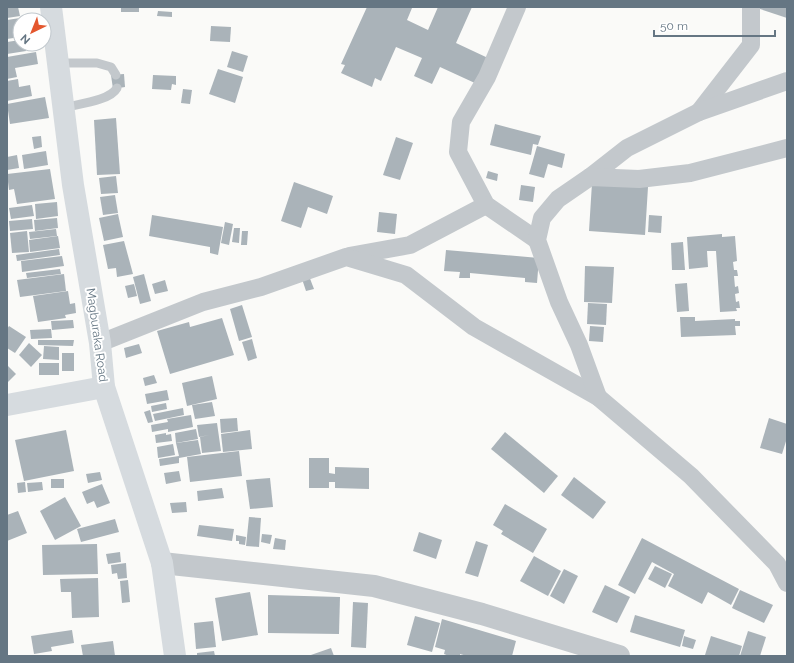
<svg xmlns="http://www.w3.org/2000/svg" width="794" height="663" viewBox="0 0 794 663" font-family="Raleway,sans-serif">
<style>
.building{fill:#aab3b9}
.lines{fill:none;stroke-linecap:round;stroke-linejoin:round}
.service{stroke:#c3c8cc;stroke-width:9}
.minor{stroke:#c3c8cc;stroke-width:18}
.tertiary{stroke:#c3c8cc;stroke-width:22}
.secondary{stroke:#d6dbdf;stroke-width:22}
.primary{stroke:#d6dbdf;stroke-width:22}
.labels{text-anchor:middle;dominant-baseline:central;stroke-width:4;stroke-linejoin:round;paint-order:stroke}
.street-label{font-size:12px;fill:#657683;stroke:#fff}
</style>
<rect width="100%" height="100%" fill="#fafaf8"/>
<g class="building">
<polygon points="7,7 18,7 20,16 7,18"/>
<rect x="121" y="7" width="18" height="5"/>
<polygon points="367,7 410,7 412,8 407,20 428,30 438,7 472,7 456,43 488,58 477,84 440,67 432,84 414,76 422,58 396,47 381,81 375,78 372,87 341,73 345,65 341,64"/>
<polygon points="754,7 787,7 787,18"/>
<polygon points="158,11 172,12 172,17 157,16"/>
<polygon points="20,18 20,37 7,39 7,20"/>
<polygon points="211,26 231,27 230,42 210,41"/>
<polygon points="20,40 20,44 25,44 26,51 7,54 7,42"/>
<polygon points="232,51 248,56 243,72 227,67"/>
<polygon points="36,52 38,64 15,68 17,77 7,79 7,57"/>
<polygon points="218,69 243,77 235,103 209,94"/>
<polygon points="124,74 125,87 113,89 111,75"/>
<polygon points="153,75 176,76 176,85 172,84 171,90 152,89"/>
<polygon points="18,79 19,87 30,85 32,96 7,101 7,81"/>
<polygon points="183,89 192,90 190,104 181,103"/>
<polygon points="45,97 49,118 10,124 7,104"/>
<polygon points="116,118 120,174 97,175 94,120"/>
<polygon points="495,124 541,136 538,145 533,144 531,155 490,145"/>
<polygon points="41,136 42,147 34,149 32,137"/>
<polygon points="396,137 413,143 400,180 383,175"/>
<polygon points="537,146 565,154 562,168 548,164 544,178 529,174"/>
<polygon points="46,151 48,165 24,169 22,155"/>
<polygon points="17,155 19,168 7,170 7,157"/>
<polygon points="50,169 55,199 17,204 14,189 9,190 7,174"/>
<polygon points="488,171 498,174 497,181 486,178"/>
<polygon points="116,176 118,193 101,194 99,178"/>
<polygon points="294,182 333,196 327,214 308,207 301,228 281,221"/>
<polygon points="592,183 648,187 645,235 589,231"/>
<polygon points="521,185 535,187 533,202 519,200"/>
<polygon points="115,195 118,213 103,215 100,197"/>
<polygon points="57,202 58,216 36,219 35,204"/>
<polygon points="32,205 34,216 11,219 9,208"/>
<polygon points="379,212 397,214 395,234 377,232"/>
<polygon points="118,214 123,237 104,241 99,218"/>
<polygon points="152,215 223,227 218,255 210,253 210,247 149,236"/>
<polygon points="649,215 662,216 661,233 648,232"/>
<polygon points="57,218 58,228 35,231 34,220"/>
<polygon points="32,219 33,229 10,231 9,221"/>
<polygon points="225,222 233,224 229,245 221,243"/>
<polygon points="234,228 240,228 239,243 232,242"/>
<polygon points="56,229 57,236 30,239 29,232"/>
<polygon points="27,231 29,252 12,253 10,233"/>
<polygon points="242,231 248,231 247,245 241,245"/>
<polygon points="722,234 722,237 735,236 737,261 733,262 734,270 737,270 738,276 734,276 735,287 738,286 739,293 735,294 736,302 739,301 740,308 736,308 737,311 720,312 716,251 707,251 708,267 689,269 687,237"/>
<polygon points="58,236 60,248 30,252 29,240"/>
<polygon points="124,241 133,274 117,277 116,268 108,269 103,245"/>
<polygon points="683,242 685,270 672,270 671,243"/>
<polygon points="59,249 60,255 17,261 16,255"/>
<polygon points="446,250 539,258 537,283 525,282 525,278 470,273 470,278 459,278 460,272 444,271"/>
<polygon points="62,256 64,266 22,272 21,261"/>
<polygon points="585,266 614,267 612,303 584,302"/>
<polygon points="60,269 61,274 27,278 26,273"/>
<polygon points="64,274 66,291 20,297 17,280"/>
<polygon points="144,274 151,301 140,304 133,277"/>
<polygon points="309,276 314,289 306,291 302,279"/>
<polygon points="165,280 168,291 155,294 152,284"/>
<polygon points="687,283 689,311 677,312 675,284"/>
<polygon points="134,284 137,296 128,298 125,286"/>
<polygon points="68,291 70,304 75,303 76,313 65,315 66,318 38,322 33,296"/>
<polygon points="588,303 607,304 606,325 587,324"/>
<polygon points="242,305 252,337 239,341 230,309"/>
<polygon points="680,317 695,317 695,321 735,319 735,321 740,321 740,326 735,326 736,335 681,337"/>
<polygon points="222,318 234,355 170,374 157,331 189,322 190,327"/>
<polygon points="73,320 74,328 52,330 51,321"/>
<polygon points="9,326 26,337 15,353 7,348 7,329"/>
<polygon points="590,326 604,327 603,342 589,341"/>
<polygon points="51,329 52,338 31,339 30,330"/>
<polygon points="252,339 257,358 248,361 242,342"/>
<polygon points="38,340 74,340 73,346 38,345"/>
<polygon points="29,343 42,355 31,367 19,355"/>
<polygon points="139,344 142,353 126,358 124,348"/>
<polygon points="44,346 59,347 59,360 43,359"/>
<rect x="62" y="353" width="12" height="18"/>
<rect x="39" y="363" width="20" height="12"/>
<polygon points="7,365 16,374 7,383"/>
<polygon points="154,375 157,383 145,386 143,378"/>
<polygon points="212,376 217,399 187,406 182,383"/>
<polygon points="167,390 169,400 147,404 145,394"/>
<polygon points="212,402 215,416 195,419 192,405"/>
<polygon points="166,403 167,409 152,412 151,406"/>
<polygon points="183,408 184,415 155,421 153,414"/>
<polygon points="150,410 153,422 148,423 144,412"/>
<polygon points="191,415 193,427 168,432 168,429 152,432 151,425 168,422 167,419"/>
<polygon points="237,418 238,431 221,433 220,419"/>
<polygon points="769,418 787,424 787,438 782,454 760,448"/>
<polygon points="217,423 221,451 202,453 200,437 209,435 199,437 197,425"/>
<polygon points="196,429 198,439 176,443 175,433"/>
<polygon points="66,430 74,471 24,481 15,440"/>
<polygon points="250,430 252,449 223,452 221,434"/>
<polygon points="505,432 558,476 544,493 491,449"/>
<polygon points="166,433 166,435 171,434 172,441 156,443 155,435"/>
<polygon points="198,440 201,454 179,458 179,463 160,466 159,459 179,456 176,443"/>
<polygon points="173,444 175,455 158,458 157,447"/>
<polygon points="239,451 242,476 190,482 187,457"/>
<polygon points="309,458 329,458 329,473 335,474 335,467 369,468 369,489 335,488 335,482 329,482 329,488 309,488"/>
<polygon points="179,471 181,481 166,484 164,473"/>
<polygon points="100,472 102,480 88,483 86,474"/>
<polygon points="574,477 606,502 593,519 561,495"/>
<polygon points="270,478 273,507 250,509 246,480"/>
<rect x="51" y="479" width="13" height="9"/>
<polygon points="25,482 26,492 18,493 17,483"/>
<polygon points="42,482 43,490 28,492 27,483"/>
<polygon points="102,484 110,503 97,508 94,501 87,504 82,492"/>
<polygon points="222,488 224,498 198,501 197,491"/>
<polygon points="65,497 81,526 55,540 40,511"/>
<polygon points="186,502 187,512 172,513 170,503"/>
<polygon points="505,504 547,529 533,553 501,534 503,531 493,525"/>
<polygon points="18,511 27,533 7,541 7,515"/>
<polygon points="249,517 261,518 259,547 246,546"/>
<polygon points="115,519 119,532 81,542 77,529"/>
<polygon points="199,525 234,529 232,541 197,536"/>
<polygon points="419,532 442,540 436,559 413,551"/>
<polygon points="262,534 272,535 270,544 261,542"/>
<polygon points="236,535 246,537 245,545 239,544 239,541 236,541"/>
<polygon points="275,538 286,540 285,550 273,549"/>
<polygon points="642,538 739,589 731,605 708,592 702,604 668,586 674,574 652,562 635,594 618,585"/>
<polygon points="476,541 488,545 478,577 465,573"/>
<polygon points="97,544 98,574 43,575 42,545"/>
<polygon points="120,552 121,562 108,564 106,554"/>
<polygon points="534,556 561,571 548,596 520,581"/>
<polygon points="126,563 127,578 118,579 117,573 112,574 111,565"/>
<polygon points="655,566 672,574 665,588 648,579"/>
<polygon points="564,569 578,576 564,604 550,596"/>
<polygon points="98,578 99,617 72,618 71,592 61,592 60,579"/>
<polygon points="128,580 130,602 122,603 120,581"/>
<polygon points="605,585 630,597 617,623 592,612"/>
<polygon points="740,590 773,605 764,623 732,608"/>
<polygon points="250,592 258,635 222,641 215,598"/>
<polygon points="268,595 340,597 339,634 268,633"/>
<polygon points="353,602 368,603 366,648 351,647"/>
<polygon points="635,615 685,630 680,647 630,632"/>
<polygon points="415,616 440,623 432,652 407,645"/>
<polygon points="442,619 516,641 512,656 467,656 460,654 460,656 449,656 444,654 445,650 435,647"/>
<polygon points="213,621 216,647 196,649 194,623"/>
<polygon points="72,630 74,643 51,647 52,651 34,654 31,636"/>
<polygon points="748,631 766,637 760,656 740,656"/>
<polygon points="684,636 696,640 693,649 682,646"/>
<polygon points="711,636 742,646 739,656 705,655"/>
<polygon points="113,641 115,656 83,656 81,645"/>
<polygon points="331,648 334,656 308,656"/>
<polygon points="214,651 215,656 197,656 197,653"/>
</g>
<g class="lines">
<g class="service">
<polyline points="58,63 97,63 111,67 116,75"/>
<path d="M63 108C77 104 110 101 117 88"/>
</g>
<g class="minor">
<polyline points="517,7 487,77 461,122 458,152 486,205 537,240"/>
<polyline points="699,112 751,45 751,7"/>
<polyline points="590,177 627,148 699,112 787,81"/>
<polyline points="349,256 410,245 486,205"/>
<polyline points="100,343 203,302 261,287 346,257 406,275 474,327 598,397 691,476 777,564 787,583"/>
<polyline points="598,397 579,345 559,302 537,240 542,218 558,199 590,177 639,179 690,173 787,148"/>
</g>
<polyline class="tertiary" points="162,563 374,586 482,614 619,656"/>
<polyline class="secondary" points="7,405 104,387"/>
<polyline class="primary" points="51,7 73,185 100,343 104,387 162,563 175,656"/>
</g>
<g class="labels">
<g class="street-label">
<text transform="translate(97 335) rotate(82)">Magburaka Road</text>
</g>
</g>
<rect width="794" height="663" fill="none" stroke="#657683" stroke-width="16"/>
<g transform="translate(32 32) rotate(223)"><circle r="19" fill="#ffffff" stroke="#c1c8cd"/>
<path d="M0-3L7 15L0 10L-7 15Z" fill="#e4572e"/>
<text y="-6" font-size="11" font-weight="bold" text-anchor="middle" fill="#657683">N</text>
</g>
<path d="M654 30v6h121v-6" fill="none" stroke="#657683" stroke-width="2"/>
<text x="660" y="30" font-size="12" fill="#657683" stroke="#ffffff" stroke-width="3" paint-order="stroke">50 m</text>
</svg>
